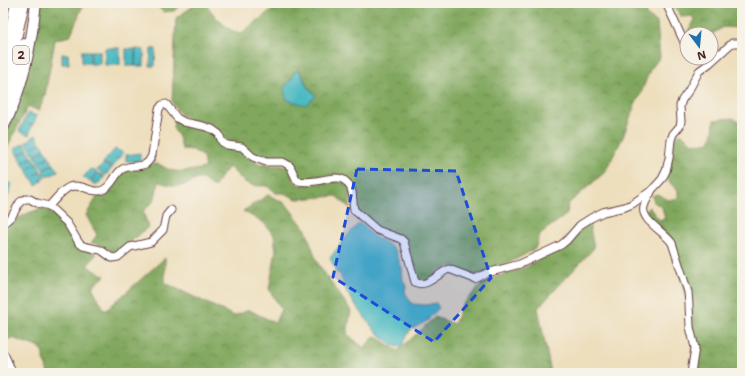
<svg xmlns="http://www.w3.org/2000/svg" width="745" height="376" viewBox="0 0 745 376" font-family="'Shantell Sans',sans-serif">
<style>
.forest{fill:url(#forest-crowns);stroke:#656344;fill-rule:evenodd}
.water{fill:#4bbac2;stroke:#4a6c76}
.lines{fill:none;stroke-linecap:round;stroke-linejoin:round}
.minor-casing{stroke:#623c41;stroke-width:9}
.highway-casing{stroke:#623c41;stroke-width:12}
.minor{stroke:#fff;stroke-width:7}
.highway{stroke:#fff;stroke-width:10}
.marked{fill:#1d4ed8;fill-opacity:0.2;stroke:#1d4ed8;stroke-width:3;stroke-dasharray:8 5;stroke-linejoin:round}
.labels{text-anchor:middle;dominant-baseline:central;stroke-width:4;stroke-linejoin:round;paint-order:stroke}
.shield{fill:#f7f3e8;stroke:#7e5f64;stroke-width:1}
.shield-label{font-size:11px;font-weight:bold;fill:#4a1f2b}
</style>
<defs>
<pattern id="forest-crowns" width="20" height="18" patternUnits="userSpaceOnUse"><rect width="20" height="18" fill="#80a75d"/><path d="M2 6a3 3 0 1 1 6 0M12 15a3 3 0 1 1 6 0" fill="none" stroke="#6b874d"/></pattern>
</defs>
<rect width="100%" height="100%" fill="#f7f3e8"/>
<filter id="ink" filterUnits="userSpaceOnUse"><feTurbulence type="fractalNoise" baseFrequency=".025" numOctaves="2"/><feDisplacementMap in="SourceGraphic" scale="8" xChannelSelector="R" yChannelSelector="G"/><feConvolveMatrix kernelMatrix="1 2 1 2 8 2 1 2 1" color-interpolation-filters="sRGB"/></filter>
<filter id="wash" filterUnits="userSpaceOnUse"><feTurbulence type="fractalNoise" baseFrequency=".012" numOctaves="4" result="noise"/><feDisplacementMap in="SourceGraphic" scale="16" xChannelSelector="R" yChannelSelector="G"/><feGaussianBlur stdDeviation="0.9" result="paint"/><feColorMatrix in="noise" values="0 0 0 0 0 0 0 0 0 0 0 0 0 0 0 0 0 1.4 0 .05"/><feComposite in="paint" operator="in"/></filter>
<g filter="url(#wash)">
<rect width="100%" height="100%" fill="#eddebc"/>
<g class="forest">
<polygon points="40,3 86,3 82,8 70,36 55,40 45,95 39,111 28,106 3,156 3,140 18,102"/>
<polygon points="154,3 183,3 174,11 163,12"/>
<path d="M198 3H206C212 15 227 30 240 34L274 8 278 3H649L646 15 657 23 660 57 650 70 641 93 634 107 623 137 605 172 568 204 567 214 540 234 535 249 503 266 475 276 451 266 438 270 435 276 420 283 415 279 404 237 376 228 356 209 350 183 344 176 325 175 309 179 298 177 288 161C266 160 260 158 241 148 236 146 230 145 227 141 223 138 222 132 218 129 199 115 187 130 172 102L176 18ZM300 70 308 88 316 95 306 105 284 88Z"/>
<polygon points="672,3 742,3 742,26 738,28 723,27 711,35 693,34 688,31 695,20 692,16 682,17"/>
<path d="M733 118 742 124V373H693V327L673 246 652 222 645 211 649 207 659 220 665 218 662 207 654 202 652 196 657 194 669 200 678 198V191L671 184 666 176 674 139 681 133C693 145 694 145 710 142L713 132 714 120Z"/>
<path d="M174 119 181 124 190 127 201 128 210 132 220 146 229 149 239 147C244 150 246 155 250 159 259 166 276 165 287 166L296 184C312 187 326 180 343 182L350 189V208L336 196 297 199 284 193H276C265 181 261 189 249 184 241 181 235 172 229 167L219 179 214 188 203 179H197C183 188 175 187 159 182L154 201 143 211 148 227 127 245 115 252 98 244 91 243 97 235 86 215 99 194C118 190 114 175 126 171 132 169 139 170 144 168 147 167 150 164 153 164 160 163 164 168 170 170 181 173 194 170 205 168L203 157 193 150 182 149 179 137 173 128Z"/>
<polygon points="268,195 286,204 306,230 317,262 351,311 347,334 364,348 375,336 398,351 435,317 454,324 462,305 485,281 527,267 571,239 589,223 594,248 538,308 551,373 48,373 41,348 12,338 3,341 3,227 26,214 42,208 54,214 81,249 97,253 87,266 105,276 92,287 105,311 165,258 165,283 234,316 249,310 275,323 281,309 269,289 276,251 274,235 264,223 243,211"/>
</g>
<g class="water">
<polygon points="105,48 113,48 113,50 113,48 120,48 120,65 105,65"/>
<rect x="126" y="49" width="9" height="17"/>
<polygon points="136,49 144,50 144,66 135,66"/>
<polygon points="151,49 156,49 155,66 150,66"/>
<rect x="82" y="51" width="8" height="12"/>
<rect x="91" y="51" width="9" height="13"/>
<polygon points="62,54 68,54 69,64 62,64"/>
<polygon points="299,70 308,88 314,93 316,96 306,105 287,100 284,88 293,77 294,72"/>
<polygon points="28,113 37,116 33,125 28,124 32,126 29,135 19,131"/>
<polygon points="36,135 40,142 33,147 41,143 45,149 34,155 26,142"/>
<polygon points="24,143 28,149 19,155 28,150 32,157 22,163 14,149"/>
<polygon points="115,149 124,153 119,159 116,158 118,160 113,167 103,163"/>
<polygon points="45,150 49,156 41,161 50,157 53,164 43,170 35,156"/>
<polygon points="140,153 140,161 126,161 126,155"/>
<polygon points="33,157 37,164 27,170 22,163"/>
<polygon points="37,164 41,171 35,175 42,172 45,177 42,179 42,181 36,185 27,170"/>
<polygon points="54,164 58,171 52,175 51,174 47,177 43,171"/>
<polygon points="103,164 112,168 106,175 97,170"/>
<polygon points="90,169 97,172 90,181 83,178"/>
<polygon points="97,173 105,176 97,185 91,182"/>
<polygon points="3,181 12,184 4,208 3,208"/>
<polygon points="358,224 363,224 371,235 388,244 395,250 402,268 403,280 406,286 405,292 412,304 426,305 436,303 439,308 431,316 427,321 410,330 402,346 398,347 392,345 375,331 347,293 340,274 339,273 337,273 330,258 346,237"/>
</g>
</g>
<g filter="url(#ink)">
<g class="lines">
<g class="minor-casing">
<g id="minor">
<polyline points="666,3 685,44 687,46"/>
<polyline points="711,48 719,54"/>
<path d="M651 192C649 197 645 201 644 207 640 220 665 232 672 243L688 292 689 304 690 327 695 348 691 373"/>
<path d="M49 206C55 200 64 187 73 186 78 186 86 188 91 190 96 191 99 192 103 190 112 186 114 176 121 170 133 161 145 173 152 155L159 109 162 105 166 104 177 118 184 122 203 126 212 129 219 134 222 142 227 145 242 147 253 157 266 162H283L290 166 297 181C304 182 309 182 316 181 330 179 346 171 352 192 353 198 353 204 354 210L377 230 401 239 404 242 415 282C426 289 438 273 449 269L475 279 487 273 520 264 561 245 567 240 580 225 591 218 603 212 625 207 632 204 651 191 662 179 666 171 669 158 671 140 673 134 680 126 681 121 680 106 682 100 689 90 699 71 710 63 732 43H742"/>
<polyline points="3,224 12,216 20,202 25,199 30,199 37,203 49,206 67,223 79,243 83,246 101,250 112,258 118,257 130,247 151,242 163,230 166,216 171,210"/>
</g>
</g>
<g class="highway-casing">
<g id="highway">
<polyline points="3,52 12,22 16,3"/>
<polyline points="3,82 15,43 24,3"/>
<polyline points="3,105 17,69 24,44"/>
<path d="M3 128C23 89 31 46 36 3"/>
<polyline points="3,355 11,373"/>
</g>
</g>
<use href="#minor" class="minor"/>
<use href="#highway" class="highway"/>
</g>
</g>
<path class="marked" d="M357 169 456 171 491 278 434 342 333 277Z"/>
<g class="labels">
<rect class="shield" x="13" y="46" width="16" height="18" rx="3"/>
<g class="shield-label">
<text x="21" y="55">2</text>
</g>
</g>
<rect width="745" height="376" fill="none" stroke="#f7f3e8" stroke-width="16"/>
<g transform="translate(699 46) rotate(164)"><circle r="19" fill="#f7f3e8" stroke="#b29e9c"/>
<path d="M0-3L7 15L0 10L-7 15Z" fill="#1f6fb2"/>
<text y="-6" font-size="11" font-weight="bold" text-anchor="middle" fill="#4a1f2b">N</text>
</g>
</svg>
